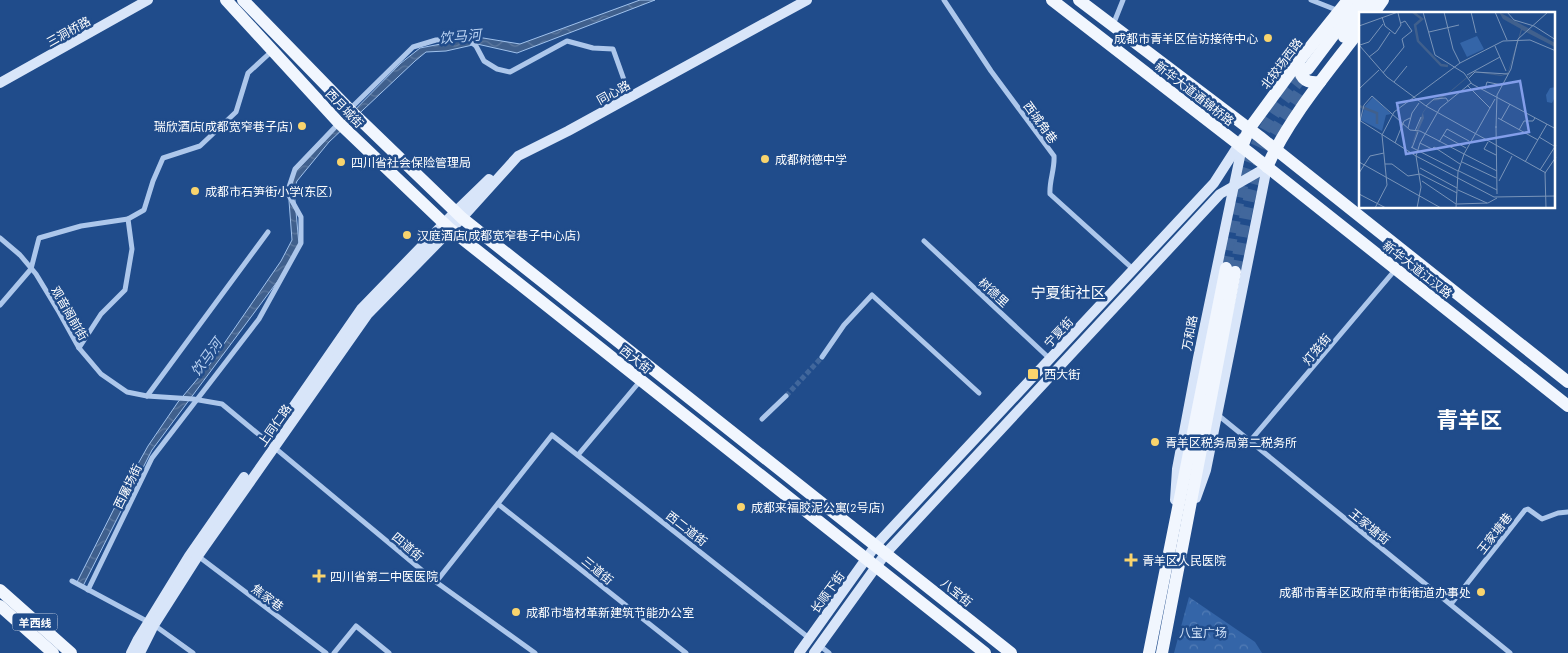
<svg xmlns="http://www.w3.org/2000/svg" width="1568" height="653" viewBox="0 0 1568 653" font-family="Barlow,'Noto Sans SC',sans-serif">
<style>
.park{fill:url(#park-crowns)}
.water{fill:url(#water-waves);stroke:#a0c2ed}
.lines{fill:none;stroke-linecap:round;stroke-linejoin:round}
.street-tunnel{stroke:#41679c;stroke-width:5;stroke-dasharray:5 2.5;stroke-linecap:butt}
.primary-tunnel{stroke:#41679c;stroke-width:12;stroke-dasharray:12 6;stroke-linecap:butt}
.street{stroke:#adc7eb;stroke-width:5}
.secondary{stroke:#d8e5f9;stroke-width:10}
.primary{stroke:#f1f6fe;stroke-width:12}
.poi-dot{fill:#f9d46d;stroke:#204c8b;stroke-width:2}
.labels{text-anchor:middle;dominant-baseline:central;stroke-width:5;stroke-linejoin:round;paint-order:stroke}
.shield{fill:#204c8b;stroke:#bcc9dc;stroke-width:1}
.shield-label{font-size:11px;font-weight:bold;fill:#fff}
.street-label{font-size:12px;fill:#fff;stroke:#204c8b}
.poi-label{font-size:12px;fill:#fff;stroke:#204c8b;text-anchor:start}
.park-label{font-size:12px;fill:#d1e2f8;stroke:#204c8b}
.water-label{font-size:14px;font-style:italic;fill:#b8d1f2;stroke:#204c8b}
.quarter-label{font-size:15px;fill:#fff;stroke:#204c8b}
.town-label{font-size:22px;font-weight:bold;fill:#fff;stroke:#204c8b}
.inset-river{fill:none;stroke:#40608d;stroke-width:2.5}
.inset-road{fill:none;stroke:#7994b9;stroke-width:1}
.view{fill:#839eea;fill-opacity:0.15;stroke:#839eea;stroke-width:2.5}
.inset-edge{fill:none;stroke:#fff;stroke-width:2.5}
</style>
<defs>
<pattern id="park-crowns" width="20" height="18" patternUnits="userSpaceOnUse" patternTransform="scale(1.25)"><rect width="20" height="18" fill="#3465a8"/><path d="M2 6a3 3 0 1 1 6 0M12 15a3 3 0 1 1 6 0" fill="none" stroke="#527cb5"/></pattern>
<pattern id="water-waves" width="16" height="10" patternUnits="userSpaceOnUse" patternTransform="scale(1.25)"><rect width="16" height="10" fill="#40608d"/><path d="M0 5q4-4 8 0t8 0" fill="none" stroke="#5d789e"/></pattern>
</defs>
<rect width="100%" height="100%" fill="#204c8b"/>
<polygon class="park" points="1189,597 1255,642 1262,653 1174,653"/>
<polygon class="water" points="640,0 655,0 517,53 477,44 446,51 426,52 415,61 329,142 297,181 294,189 299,245 280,278 152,450 83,586 77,582 125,487 148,446 178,402 210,364 281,261 292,240 289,201 290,188 294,173 337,128 401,63 420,48 477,37 520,44"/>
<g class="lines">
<polyline class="street-tunnel" points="786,396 822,357"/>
<g class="primary-tunnel">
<path d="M1226 268C1234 229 1238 186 1255 149 1268 119 1288 94 1308 69"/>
<path d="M1235 272C1243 232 1248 189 1264 152 1274 131 1287 112 1299 93"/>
</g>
<g class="street">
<path d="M944 0 991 71 1054 156C1055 169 1049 181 1050 194L1133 269"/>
<polyline points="1311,0 1339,11"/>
<polyline points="1113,25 1123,0"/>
<polyline points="350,109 413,47 436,40 466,38 476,46 484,61 497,69 510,72 567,41 593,48 613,49 628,91"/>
<polyline points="287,193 295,169 339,123"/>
<polyline points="0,238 20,255 36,274 59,312 79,348 101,374 127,392 147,396 193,399 222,404 436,582 535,653"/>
<polyline points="924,241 1050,359"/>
<polyline points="0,305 31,269 39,238 81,226 128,219"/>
<polyline points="79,348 101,314 125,290 132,249 128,219 144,210 153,181 163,158 200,146 236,112 248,73 272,51"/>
<polyline points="822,357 844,325 872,295 979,393"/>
<polyline points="147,396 268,232"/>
<polyline points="1218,415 1510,653"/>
<polyline points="762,419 786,396"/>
<polyline points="1250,441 1395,270"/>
<polyline points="578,455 641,380"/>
<polyline points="498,504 686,653"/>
<polyline points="198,556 326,653"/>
<polyline points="72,581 154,625 193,653"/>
<polyline points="436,582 552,435 809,638"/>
<polyline points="88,590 152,458 259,319 301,243 301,217 287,192"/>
<polyline points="1451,604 1525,510 1528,509 1542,519 1558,513 1568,512"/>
<polyline points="820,646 829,653"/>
<polyline points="334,653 356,626 389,653"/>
</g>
<g class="secondary">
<polyline points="0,83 148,0"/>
<polyline points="291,410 361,309 455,212 489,179"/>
<polyline points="1196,498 1206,470 1267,167"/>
<polyline points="1175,500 1177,469 1198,358 1242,147"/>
<polyline points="131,653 138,639 189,556 244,477"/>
<polyline points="140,653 154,625 198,556 368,314 462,218 518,156 568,131 807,0"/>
<polyline points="799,653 876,545 1214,183 1243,138"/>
<polyline points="814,653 886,553 1220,194 1267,167"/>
</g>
<g class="primary">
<polyline points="226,0 339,123 450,229 985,653"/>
<polyline points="243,0 350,110 462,218 1011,653"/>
<polyline points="1052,0 1251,154 1568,406"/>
<polyline points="1079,0 1260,137 1568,382"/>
<polyline points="1362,14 1373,0"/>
<polyline points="1373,14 1383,0"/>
<polyline points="1344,37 1360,15"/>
<path d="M1299 61C1298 76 1304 84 1320 82"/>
<polyline points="1308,69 1360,0"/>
<polyline points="1242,147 1249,129 1299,61 1348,0"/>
<path d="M1267 167C1288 119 1329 71 1360 30"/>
<polyline points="0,590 71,653"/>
<polyline points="0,606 53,653"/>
<polyline points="1149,653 1226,268"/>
<polyline points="1162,653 1235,272"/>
</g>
</g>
<g class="poi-dot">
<circle cx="1268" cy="38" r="5"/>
<circle cx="302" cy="126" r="5"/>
<circle cx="765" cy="159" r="5"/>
<circle cx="341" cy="162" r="5"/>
<circle cx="195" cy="191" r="5"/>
<circle cx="407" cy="235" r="5"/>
<rect x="1027" y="368" width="12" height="12" rx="2.5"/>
<circle cx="1155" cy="442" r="5"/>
<circle cx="741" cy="507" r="5"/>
<path d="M1128.5 552.5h5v5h5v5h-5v5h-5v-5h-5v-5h5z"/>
<path d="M316.5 568.5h5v5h5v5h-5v5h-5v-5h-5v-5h5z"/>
<circle cx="1481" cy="592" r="5"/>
<circle cx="516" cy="612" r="5"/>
</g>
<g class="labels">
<rect class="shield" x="12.5" y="613.5" width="45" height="17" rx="4"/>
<g class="shield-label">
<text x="35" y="622">羊西线</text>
</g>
<g class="street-label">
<text transform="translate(68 31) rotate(-29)">三洞桥路</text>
<text transform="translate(1281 63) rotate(-53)">北较场西路</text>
<text transform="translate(613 92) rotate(-29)">同心路</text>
<text transform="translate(1195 93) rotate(38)">新华大道通锦桥路</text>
<text transform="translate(345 108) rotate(46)">西月城街</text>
<text transform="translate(1041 122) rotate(54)">西城角巷</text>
<text transform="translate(1418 269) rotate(38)">新华大道江汉路</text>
<text transform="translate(994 292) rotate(43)">树德里</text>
<text transform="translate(70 313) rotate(60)">观音阁前街</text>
<text transform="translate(1058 332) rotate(-47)">宁夏街</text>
<text transform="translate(1189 333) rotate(-79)">万和路</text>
<text transform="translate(1316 349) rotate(-50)">灯笼街</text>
<text transform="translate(636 359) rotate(38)">西大街</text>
<text transform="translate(274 425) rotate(-55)">上同仁路</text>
<text transform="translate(127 486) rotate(-64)">西屠场街</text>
<text transform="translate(1370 526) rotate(39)">王家塘街</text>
<text transform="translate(687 528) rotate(38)">西二道街</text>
<text transform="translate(1494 533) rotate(-52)">王家塘巷</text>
<text transform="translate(408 546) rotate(40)">四道街</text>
<text transform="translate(598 570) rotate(39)">三道街</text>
<text transform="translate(827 592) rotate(-54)">长顺下街</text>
<text transform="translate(957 592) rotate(39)">八宝街</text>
<text transform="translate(268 597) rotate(37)">焦家巷</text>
</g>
<g class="poi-label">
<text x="1258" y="38" text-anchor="end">成都市青羊区信访接待中心</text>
<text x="292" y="126" text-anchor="end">瑞欣酒店(成都宽窄巷子店)</text>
<text x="775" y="159">成都树德中学</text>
<text x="351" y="162">四川省社会保险管理局</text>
<text x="205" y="191">成都市石笋街小学(东区)</text>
<text x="417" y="235">汉庭酒店(成都宽窄巷子中心店)</text>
<text x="1044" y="374">西大街</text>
<text x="1165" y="442">青羊区税务局第二税务所</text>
<text x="751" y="507">成都来福胶泥公寓(2号店)</text>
<text x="1142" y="560">青羊区人民医院</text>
<text x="330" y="576">四川省第二中医医院</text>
<text x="1471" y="592" text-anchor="end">成都市青羊区政府草市街街道办事处</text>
<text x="526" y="612">成都市墙材革新建筑节能办公室</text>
</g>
<g class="park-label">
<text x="1203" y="632">八宝广场</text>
</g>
<g class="water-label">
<text transform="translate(460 36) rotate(-5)">饮马河</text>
<text transform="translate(206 357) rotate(-54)">饮马河</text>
</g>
<g class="quarter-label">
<text x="1068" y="292">宁夏街社区</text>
</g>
<g class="town-label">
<text x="1469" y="419">青羊区</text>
</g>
</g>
<g transform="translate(1359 12)">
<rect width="196" height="196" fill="#204c8b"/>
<path d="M14 85 32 102 27 103 23 119 2 108 6 94Z" fill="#3465a8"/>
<path d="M118 24 125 37 108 45 101 31ZM197 75 196 85 193 91 188 90 187 83 191 76Z" fill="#3465a8"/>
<path d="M140 0 196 31V35L163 18 149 62 142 64 115 60 89 82 80 88 72 89 64 101 65 106 52 135 64 100 72 89 89 81 115 59 143 63 149 60 162 17 144 7Z" fill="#40608d"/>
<path class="inset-river" d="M54 0 63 7 56 13 59 29 82 53 89 54M0 94 18 101V112"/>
<path class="inset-road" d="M64 0 76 43 105 61 113 72 197 117M85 0 94 37 101 51M112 0 117 21M136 0 148 28M148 0 155 8 175 14 197 28M23 5 26 14 36 22 42 13 39 1M0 14 39 0M70 20 100 13M0 33 28 65 67 94 187 161M1 33 10 30 24 12M136 34 147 59M10 45 19 38 31 20M24 61 45 35 43 27 53 19 46 9 42 11M108 63 141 45M110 66 116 60 149 62M35 70 48 54M108 73 131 96M1 76 20 58M126 77 128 70 143 73M67 94 75 87 87 86 89 89M139 106 179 128M0 108 57 144 135 185 197 184M142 108 151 92M1 109 5 93 13 84 51 118 61 119 105 142M137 114 138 182M49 116 53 101 60 91M137 116 138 83 152 57 159 27 189 0M160 118 165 109H174L176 106M56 119 62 105M84 123 107 136M180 125 195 134M80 130 88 117 110 129M129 130 125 137 137 143M36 131 45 109 51 106M61 131 73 137 75 135 101 152M52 135 99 159M53 136 59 120M105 142 138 159M0 150 82 196M103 150 137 166M166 150 188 112M26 152H33L49 164 61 162M61 156 98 176M181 158 197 133M100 159 138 178M0 161 11 144 25 141M61 162 98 181M63 169 97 192M140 169 153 144M99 178 128 191M0 182 27 196M98 192 129 191 138 186M16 196 28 173 23 123 35 100 101 51 144 29 171 28 197 39M58 196 62 175 57 144 61 131 81 96 112 71M97 196 99 160 105 142 136 87M187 196 186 161 197 145"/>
<path class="view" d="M161 69 170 120 47 142 38 91Z"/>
<rect width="196" height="196" class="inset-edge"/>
</g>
</svg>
